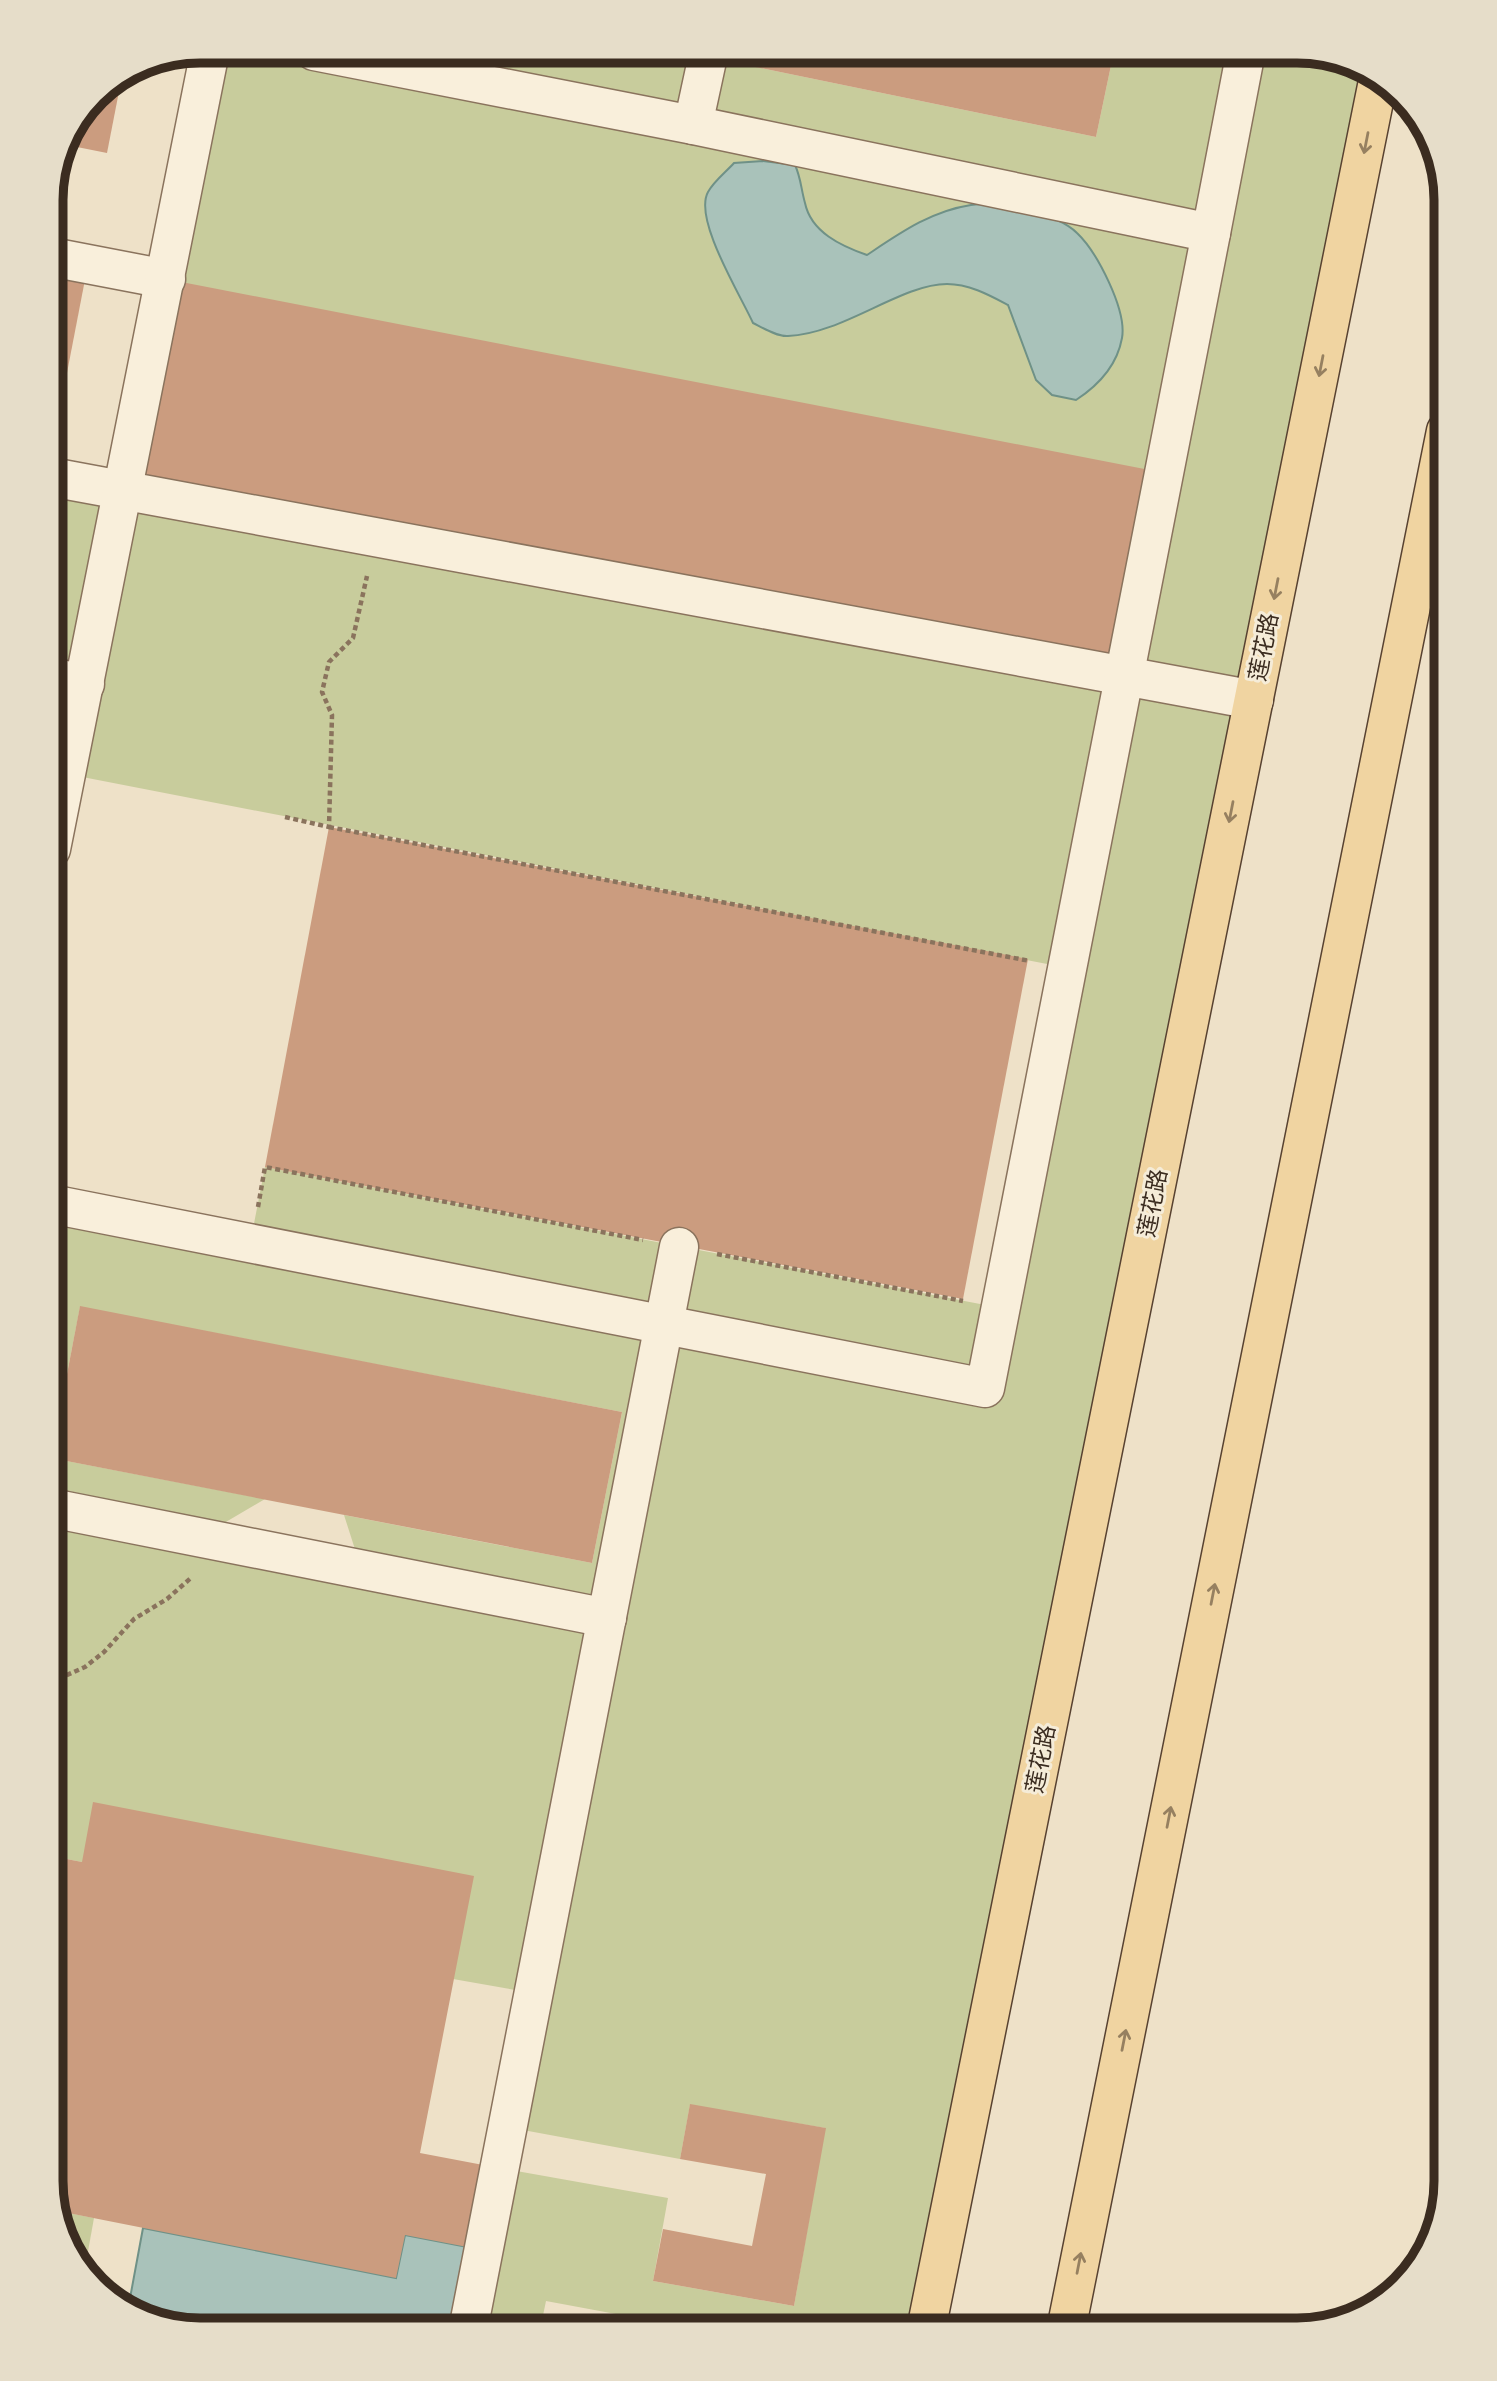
<svg xmlns="http://www.w3.org/2000/svg" width="1497" height="2381" viewBox="0 0 1497 2381" font-family="'Times New Roman','Noto Sans SC',serif">
<style>
.green{fill:#c8cc9c}
.water{fill:#a9c2ba;stroke:#6f9187;stroke-width:2}
.building{fill:#cb9c7f}
.lines{fill:none;stroke-linecap:round;stroke-linejoin:round}
.minor-casing{stroke:#8a735d;stroke-width:41}
.major-casing{stroke:#584231;stroke-width:41}
.path{stroke:#8a735d;stroke-width:4.5;stroke-dasharray:5 3.5;stroke-linecap:butt}
.minor{stroke:#f9efdb;stroke-width:38}
.major{stroke:#f0d4a1;stroke-width:38}
.oneway{stroke:#968060}
.labels{text-anchor:middle;dominant-baseline:central;stroke-width:6;stroke-linejoin:round;paint-order:stroke}
.street-label{font-size:23px;fill:#3b2c20;stroke:#f5ecd8}
.rim{fill:none;stroke:#3b2c20;stroke-width:9}
</style>
<rect width="100%" height="100%" fill="#eee1c8"/>
<g class="green">
<polygon points="210,51 709,51 708,57 1096,137 1114,51 1307,51 1379,76 926,2330 702,2330 546,2301 540,2330 434,2330 444,2322 499,2168 668,2198 653,2281 794,2306 825,2128 690,2105 680,2159 507,2127 533,1993 453,1979 82,1862 51,1856 51,1458 265,1499 202,1536 361,1568 344,1515 592,1563 622,1412 80,1307 51,1456 51,1204 250,1244 265,1167 1001,1308 1068,968 67,774 51,850 51,477 122,491"/>
<polygon points="58,2211 94,2218 85,2268 66,2247"/>
</g>
<g class="water">
<path d="M763 161 795 165C801 178 801 189 805 203 811 232 841 246 867 255 900 233 931 211 971 205 999 201 1057 213 1077 233 1097 252 1127 310 1122 338 1117 366 1099 385 1076 400L1052 395 1036 380 1008 305C989 295 969 284 947 284 901 284 843 334 788 336 778 337 763 328 753 323 741 296 693 219 708 192 714 181 726 172 734 163Z"/>
<polygon points="143,2228 396,2278 405,2235 483,2250 471,2315 444,2322 434,2330 191,2330 128,2309"/>
</g>
<g class="building">
<polygon points="709,51 1114,51 1096,137 707,57"/>
<polygon points="122,76 107,153 62,144 95,94"/>
<polygon points="51,257 88,264 66,378 51,375"/>
<polygon points="166,279 1165,473 1126,676 122,491"/>
<polygon points="329,827 1028,959 963,1299 265,1167"/>
<polygon points="80,1306 622,1412 592,1563 51,1458"/>
<polygon points="93,1802 474,1876 420,2153 499,2168 483,2250 405,2235 396,2278 58,2211 51,2181 51,1856 82,1862"/>
<polygon points="690,2104 826,2128 794,2306 653,2281 663,2229 752,2246 766,2174 680,2159"/>
</g>
<g class="lines">
<g class="minor-casing">
<g id="minor">
<polyline points="693,125 709,51"/>
<polyline points="1211,233 1246,51"/>
<polyline points="51,257 166,279"/>
<polyline points="51,477 1254,700"/>
<polyline points="51,677 85,684"/>
<polyline points="51,849 210,51"/>
<polyline points="51,1204 985,1388 1211,233 693,125 314,51"/>
<polyline points="51,1508 607,1618"/>
<polyline points="468,2330 679,1247"/>
</g>
</g>
<g class="major-casing">
<g id="major">
<polyline points="926,2330 1379,76"/>
<polyline points="1066,2330 1446,431"/>
</g>
</g>
<g class="path">
<polyline points="285,817 329,827 332,715 322,692 329,662 353,638 367,576"/>
<polyline points="329,827 1030,961"/>
<polyline points="258,1207 265,1167 643,1240"/>
<polyline points="717,1254 963,1301"/>
<polyline points="51,1682 85,1667 104,1652 134,1619 167,1599 192,1577"/>
<polyline points="64,2236 68,2249"/>
</g>
<use href="#minor" class="minor"/>
<use href="#major" class="major"/>
</g>
<defs><path id="oneway-shaft" d="M-6 0H5M1.5-3L5.5 0L1.5 3" fill="none" stroke-width="1.6" stroke-linecap="round" stroke-linejoin="round" transform="scale(1.75)"/></defs>
<g class="oneway">
<use href="#oneway-shaft" transform="translate(1366 143) rotate(101)"/>
<use href="#oneway-shaft" transform="translate(1321 366) rotate(101)"/>
<use href="#oneway-shaft" transform="translate(1276 589) rotate(101)"/>
<use href="#oneway-shaft" transform="translate(1231 812) rotate(101)"/>
<use href="#oneway-shaft" transform="translate(1213 1594) rotate(-79)"/>
<use href="#oneway-shaft" transform="translate(1169 1817) rotate(-79)"/>
<use href="#oneway-shaft" transform="translate(1124 2040) rotate(-79)"/>
<use href="#oneway-shaft" transform="translate(1079 2263) rotate(-79)"/>
</g>
<g class="labels">
<g class="street-label">
<text transform="translate(1264 647) rotate(-79)">莲花路</text>
<text transform="translate(1153 1203) rotate(-79)">莲花路</text>
<text transform="translate(1041 1759) rotate(-79)">莲花路</text>
</g>
</g>
<path d="M0 0H1497V2381H0ZM200 63H1297A137 137 0 0 1 1434 200V2181A137 137 0 0 1 1297 2318H200A137 137 0 0 1 63 2181V200A137 137 0 0 1 200 63Z" fill="#e6ddc9" fill-rule="evenodd"/>
<path class="rim" d="M200 63H1297A137 137 0 0 1 1434 200V2181A137 137 0 0 1 1297 2318H200A137 137 0 0 1 63 2181V200A137 137 0 0 1 200 63Z"/>
</svg>
